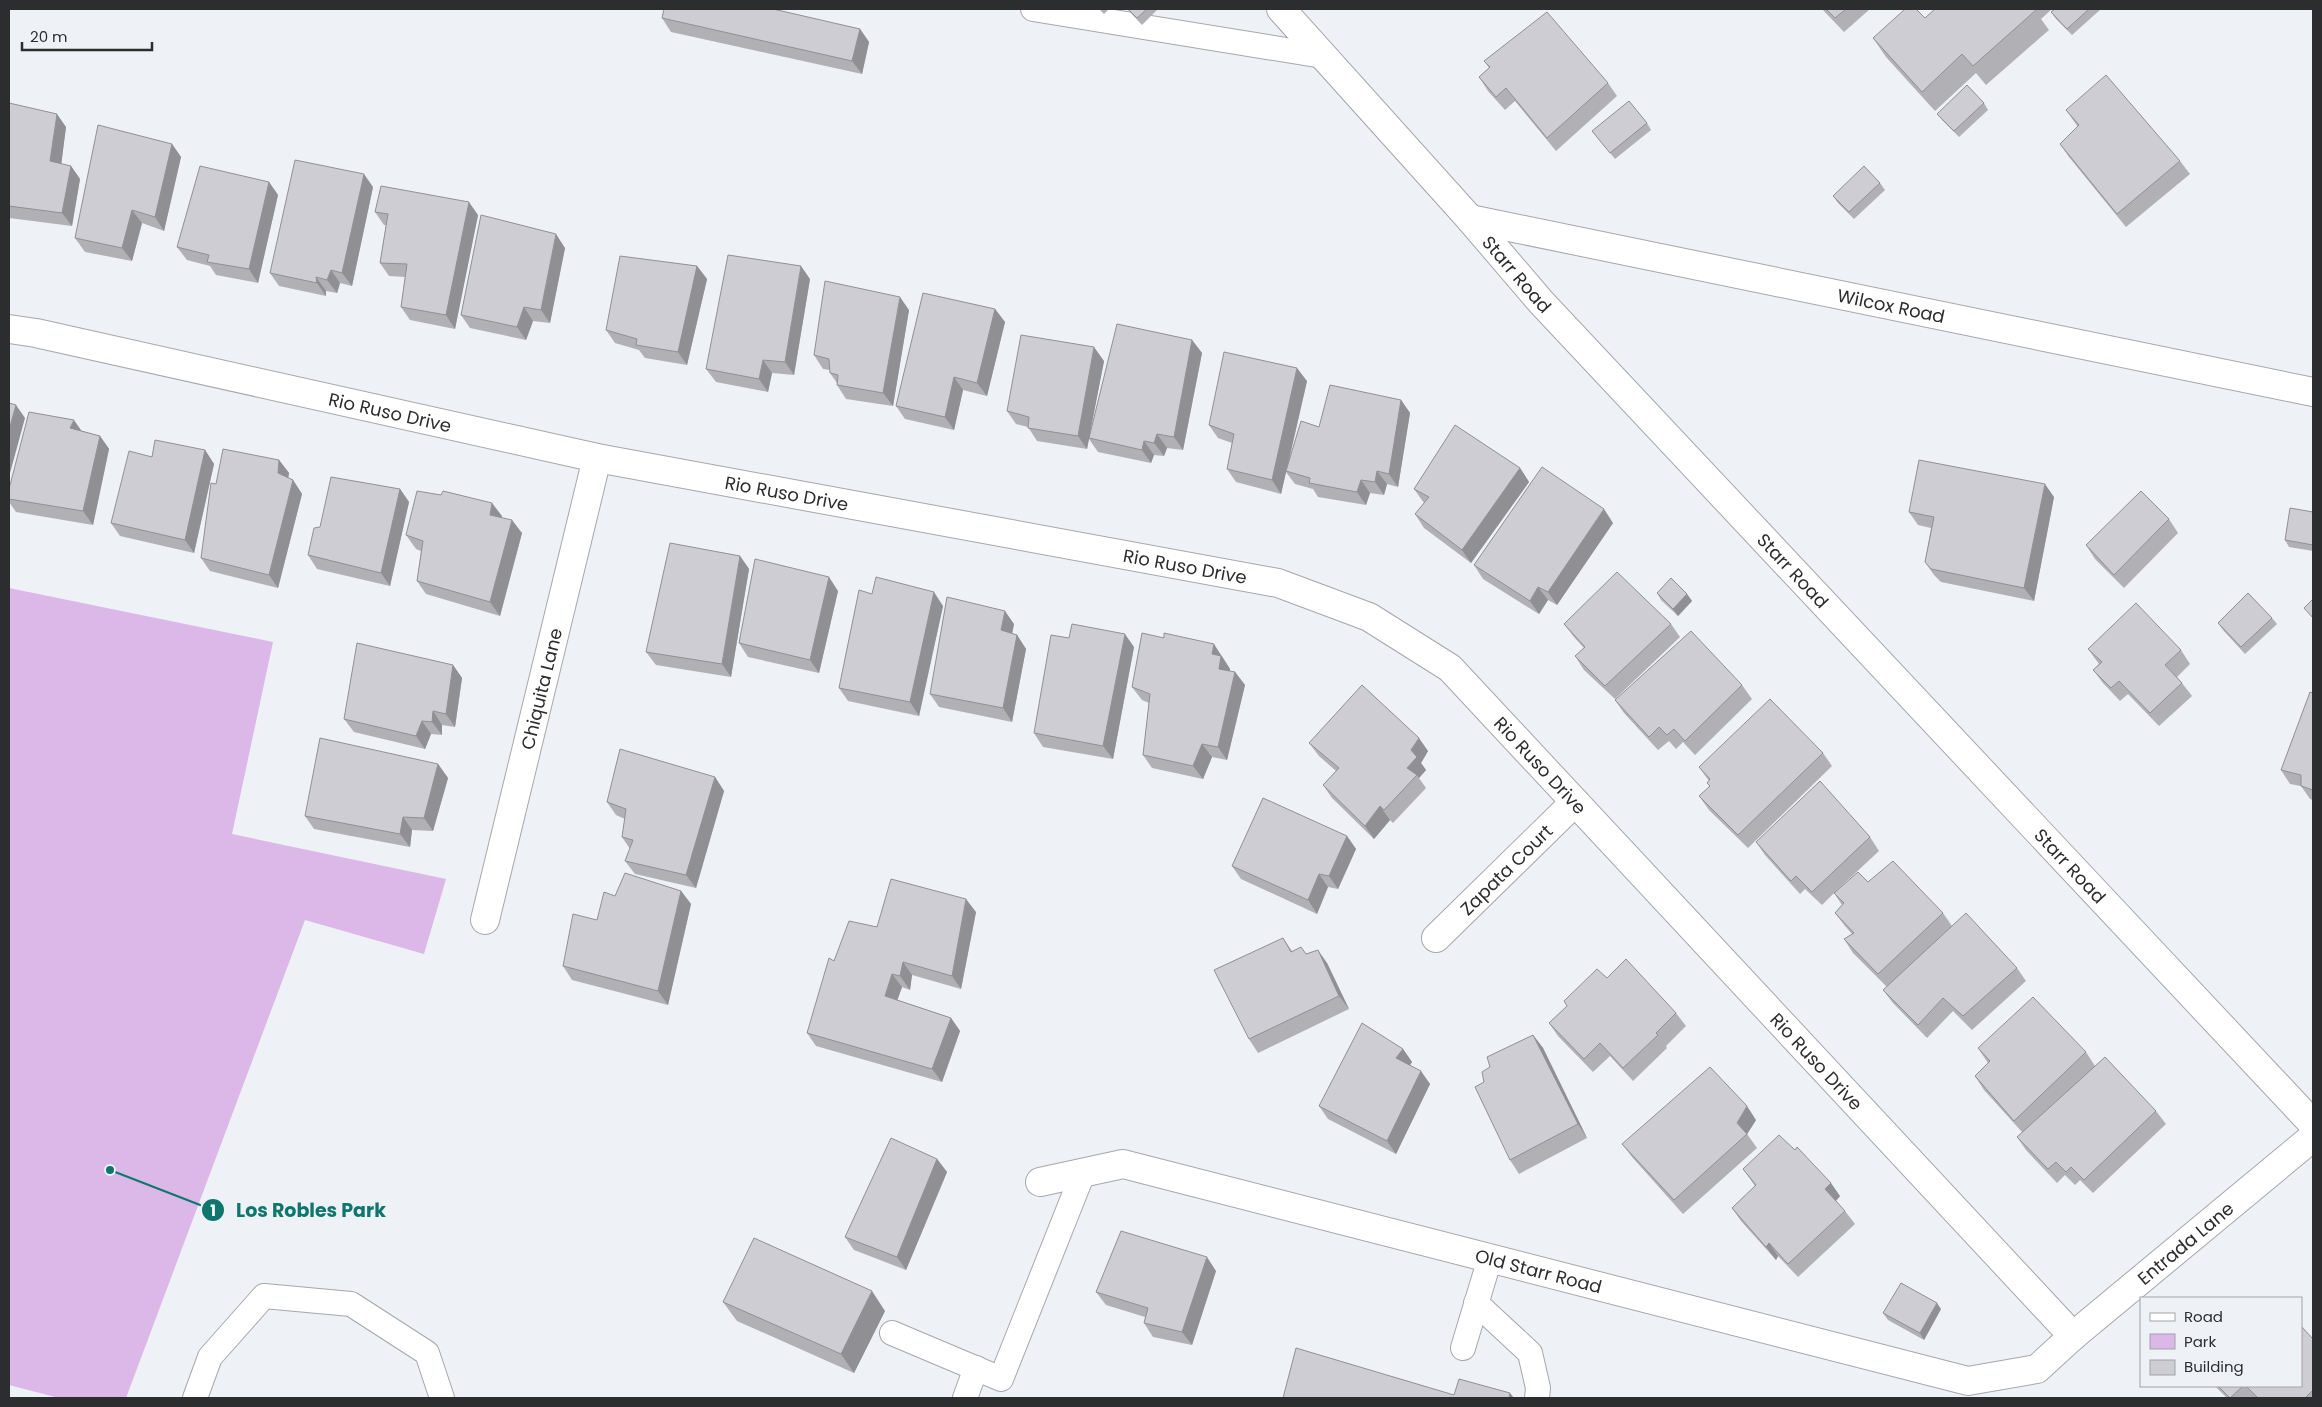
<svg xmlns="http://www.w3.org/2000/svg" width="2322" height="1407" viewBox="0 0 2322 1407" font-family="Poppins,sans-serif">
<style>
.green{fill:#dbb8e8}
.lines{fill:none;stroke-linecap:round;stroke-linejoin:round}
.service-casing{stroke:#a5a7ac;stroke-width:26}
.minor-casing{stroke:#a5a7ac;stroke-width:30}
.service{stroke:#fff;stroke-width:24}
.minor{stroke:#fff;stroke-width:28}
.wall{fill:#b1b0b5}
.shaded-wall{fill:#909094}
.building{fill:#cecdd3;stroke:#909094}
.labels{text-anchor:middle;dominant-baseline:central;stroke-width:4;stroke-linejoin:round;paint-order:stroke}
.street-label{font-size:18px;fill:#2c2d2f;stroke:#eef1f6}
.leader{fill:none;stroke:#0f766e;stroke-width:2}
.callout-dot{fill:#0f766e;stroke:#eef1f6;stroke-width:2}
.mark-label{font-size:15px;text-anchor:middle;font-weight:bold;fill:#fff}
.callout-label{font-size:19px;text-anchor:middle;font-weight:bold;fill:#0f766e;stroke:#eef1f6;stroke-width:4;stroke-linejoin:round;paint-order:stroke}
</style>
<rect width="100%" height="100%" fill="#eef1f6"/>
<polygon class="green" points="9,588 273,642 232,834 446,879 424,954 305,920 126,1398 59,1398 9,1385"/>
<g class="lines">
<g class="service-casing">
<g id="service">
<polyline points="1033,9 1323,56"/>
<polyline points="1476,1303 1530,1353 1538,1388 1537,1398"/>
<polyline points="892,1333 1001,1379 1083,1173"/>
<polyline points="1463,1348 1490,1258"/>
<polyline points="195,1398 210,1357 264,1296 351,1304 427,1353 442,1398"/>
<polyline points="965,1398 976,1368"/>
</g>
</g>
<g class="minor-casing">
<g id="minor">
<path id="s1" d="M1281 9 1470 219 1541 302 2313 1124"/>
<path id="s2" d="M1470 219 2313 392"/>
<path id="s3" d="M9 329 36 333 597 458 1278 583 1369 617 1450 668 2073 1336"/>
<path id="s4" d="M485 920 597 458"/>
<path id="s5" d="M1436 938 1575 802"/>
<path id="s6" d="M1040 1182 1123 1164 1968 1381 2037 1369 2073 1336 2313 1137"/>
</g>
</g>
<use href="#service" class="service"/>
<use href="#minor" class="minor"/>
</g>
<g class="wall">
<polygon points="1099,9 1109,9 1104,14"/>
<polygon points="1127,9 1158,9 1142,25"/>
<polygon points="1822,9 1870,9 1844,32"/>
<polygon points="1935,9 2052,9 2041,19 2049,30 1986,85 1976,73 1935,111 1886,57 1873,38 1925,18"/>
<polygon points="2055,9 2101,9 2072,35 2056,19 2051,12"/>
<polygon points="662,18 860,29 869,42 862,74 671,32"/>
<polygon points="1484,61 1608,83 1617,96 1556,151 1515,101 1505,110 1488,91 1479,77 1489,68"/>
<polygon points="9,103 66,127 61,164 71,166 80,179 72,226 9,218"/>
<polygon points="1984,103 1988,110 1959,137 1942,120 1937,114"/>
<polygon points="2066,110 2180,161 2190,174 2126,227 2069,157 2060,144 2078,127"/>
<polygon points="1647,123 1651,130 1615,159 1592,131"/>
<polygon points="172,144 181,157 164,231 142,223 132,261 85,252 75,238"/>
<polygon points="269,182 278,195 258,283 216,275 210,266 187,260 177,247"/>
<polygon points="1880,183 1885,190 1854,219 1838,203 1833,196"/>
<polygon points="373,187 352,286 340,283 337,293 326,291 326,296 279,286 270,273"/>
<polygon points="375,212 478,215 455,329 410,320 401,307 405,277 389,276 380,263 386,225 384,225"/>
<polygon points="565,248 550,323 533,321 526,340 470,328 461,315"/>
<polygon points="697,266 707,279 687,365 645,358 639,350 615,343 606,330"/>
<polygon points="810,279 794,375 772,373 768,392 716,382 706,369"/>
<polygon points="995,309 1005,322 987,396 963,390 954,430 905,419 896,406"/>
<polygon points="909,310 893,406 846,399 837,385 837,383 830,373 830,370 823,369 814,355"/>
<polygon points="1192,340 1202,353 1183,450 1167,448 1164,456 1154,455 1151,463 1098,452 1089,439 1087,449 1037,441 1028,427 1016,424 1007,411 1104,361 1090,432"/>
<polygon points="1307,381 1288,465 1319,427 1401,400 1410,413 1398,487 1387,484 1384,495 1370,493 1366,505 1318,497 1313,489 1295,484 1286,472 1281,494 1236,482 1227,469 1232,443 1218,438 1209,425"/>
<polygon points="82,431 100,436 109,449 93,525 16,512 9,502 9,489"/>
<polygon points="205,450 214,464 194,553 120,536 111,523 152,457"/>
<polygon points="279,460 289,473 288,478 293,480 302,494 278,588 210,571 201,558 216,484"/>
<polygon points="1520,468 1529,482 1471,563 1424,528 1415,514 1424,503 1414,489"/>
<polygon points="400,489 409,502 390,586 317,569 308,555 320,527"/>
<polygon points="2054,497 2034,601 1941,582 1934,575 1925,562 1931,528 1918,525 1909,512"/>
<polygon points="2313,512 2313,551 2289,547 2285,540"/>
<polygon points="502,516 501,518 522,533 500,616 426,594 417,581 421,551 416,549 406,535"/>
<polygon points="2169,519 2178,533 2124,588 2095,559 2086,545"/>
<polygon points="1613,523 1557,605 1548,600 1539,614 1483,579 1474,565"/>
<polygon points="740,556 749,569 731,677 656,665 646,652"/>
<polygon points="838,591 819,673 748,657 739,643"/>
<polygon points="1657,593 1687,594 1692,601 1678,616 1661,600"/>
<polygon points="872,594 943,606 919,716 848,701 839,688"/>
<polygon points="2272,618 2277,624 2245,654 2223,630 2218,623"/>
<polygon points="1014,624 1012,634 1017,635 1026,649 1012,722 939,707 930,694"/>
<polygon points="1564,624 1671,624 1680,637 1615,699 1584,670 1575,656 1584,648 1574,637"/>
<polygon points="1069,638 1134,647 1113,759 1043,747 1034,733"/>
<polygon points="1164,638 1223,657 1223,658 1230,669 1230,671 1235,672 1245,685 1227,760 1212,757 1203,779 1152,768 1143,755 1149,703 1142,700 1132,687"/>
<polygon points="2088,649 2181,650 2190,664 2177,677 2182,683 2192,696 2159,726 2128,694 2120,701 2103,683 2093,670 2099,664"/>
<polygon points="453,665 462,678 455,727 442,725 442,735 431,734 425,749 354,732 344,719"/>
<polygon points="1742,685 1752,699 1695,755 1683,742 1676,749 1669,741 1658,750 1624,713 1615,700"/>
<polygon points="2313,693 2313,800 2310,799 2301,786 2290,784 2281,770"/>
<polygon points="1309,743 1428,751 1421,763 1426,770 1419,778 1426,788 1393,823 1390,820 1374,839 1332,798 1323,785 1336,771 1319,756"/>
<polygon points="1823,753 1832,766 1748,848 1709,810 1699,796 1710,787 1707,783 1709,781 1699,767"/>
<polygon points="438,764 448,778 433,831 412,830 410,847 314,829 305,816"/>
<polygon points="715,777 724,791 696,888 635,874 625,861 630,849 622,837 625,819 616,815 607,802"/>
<polygon points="1347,836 1356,849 1338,889 1328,887 1317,914 1241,879 1232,866"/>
<polygon points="1870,837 1879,851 1836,891 1868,882 1943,913 1952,926 2017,968 2026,981 1972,1030 1953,1011 1927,1038 1893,1003 1883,990 1887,987 1853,953 1844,939 1852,934 1845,926 1835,913 1842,905 1834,893 1822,905 1805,889 1800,894 1765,855 1756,842"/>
<polygon points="681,891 691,904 668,1005 572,980 563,966 615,896"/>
<polygon points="976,912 961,989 912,975 910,990 902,987 897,1000 951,1018 960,1031 942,1082 816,1046 807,1033 834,961 877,927"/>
<polygon points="1283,938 1292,951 1327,963 1349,1009 1258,1053 1249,1039"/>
<polygon points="1607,978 1676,1013 1686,1026 1666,1046 1667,1048 1633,1081 1610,1056 1593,1072 1558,1036 1549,1023 1567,1006"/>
<polygon points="1533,1035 1543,1048 1587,1138 1519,1174 1510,1160 1484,1082 1490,1067"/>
<polygon points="1978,1048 2086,1052 2095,1066 2156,1111 2166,1124 2093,1193 2080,1180 2075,1185 2065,1175 2057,1183 2026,1150 2017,1137 2022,1132 1984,1090 1975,1076 1988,1063"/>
<polygon points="1403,1049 1412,1062 1410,1065 1430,1084 1396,1154 1328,1119 1319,1106"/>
<polygon points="1756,1120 1747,1134 1757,1148 1683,1214 1632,1157 1622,1144"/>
<polygon points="937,1159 947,1172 906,1270 854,1250 845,1237"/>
<polygon points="1743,1169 1840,1196 1836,1201 1845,1211 1855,1224 1798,1277 1778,1256 1776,1260 1741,1221 1732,1208 1755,1186"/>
<polygon points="1216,1271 1192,1345 1153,1337 1144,1323 1145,1317 1106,1305 1096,1292"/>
<polygon points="723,1302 885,1311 854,1373 737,1321"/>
<polygon points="1941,1309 1924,1340 1888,1320 1883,1313"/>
<polygon points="2313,1339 2313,1398 2227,1398 2215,1386 2301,1386"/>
</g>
<g class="shaded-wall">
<polygon points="860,29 869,42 862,74 852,61"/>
<polygon points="57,114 66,127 60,174 50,161"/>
<polygon points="172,144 181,157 164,231 155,217"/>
<polygon points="71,166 80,179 72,226 62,213"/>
<polygon points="364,174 373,187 352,286 342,273"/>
<polygon points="269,182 278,195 258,283 249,269"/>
<polygon points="469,202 478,215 455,329 446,315"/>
<polygon points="132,210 142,223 132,261 122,248"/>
<polygon points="556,234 565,248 550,323 541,310"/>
<polygon points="697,266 707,279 687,365 678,352"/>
<polygon points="801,266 810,279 794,375 785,362"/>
<polygon points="331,270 340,283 337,293 327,280"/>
<polygon points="316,277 326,291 326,296 317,283"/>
<polygon points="900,297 909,310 893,406 883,393"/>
<polygon points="524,307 533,321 526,340 517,327"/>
<polygon points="995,309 1005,322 987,396 977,383"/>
<polygon points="1192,340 1202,353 1183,450 1174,437"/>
<polygon points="1094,347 1104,361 1087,449 1078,436"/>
<polygon points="763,360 772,373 768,392 759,379"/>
<polygon points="1297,368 1307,381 1281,494 1272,480"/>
<polygon points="954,377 963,390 954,430 945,417"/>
<polygon points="1401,400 1410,413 1398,487 1389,474"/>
<polygon points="16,405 25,418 9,477 9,430"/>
<polygon points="74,420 83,433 70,428"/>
<polygon points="1157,434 1167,448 1164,456 1154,443"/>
<polygon points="100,436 109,449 93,525 83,511"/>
<polygon points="1144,441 1154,455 1151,463 1142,450"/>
<polygon points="205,450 214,464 194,553 185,540"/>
<polygon points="279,460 289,473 287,486 278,473"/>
<polygon points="1520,468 1529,482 1471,563 1462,550"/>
<polygon points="1377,471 1387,484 1384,495 1375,482"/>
<polygon points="293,480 302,494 278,588 269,575"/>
<polygon points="1361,480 1370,493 1366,505 1357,492"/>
<polygon points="2045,484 2054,497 2034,601 2024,588"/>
<polygon points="400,489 409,502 390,586 381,573"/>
<polygon points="492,503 502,516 499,529 490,515"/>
<polygon points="1604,509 1613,523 1557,605 1548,592"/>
<polygon points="512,520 522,533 500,616 490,602"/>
<polygon points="740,556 749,569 731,677 722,664"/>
<polygon points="829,577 838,591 819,673 810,660"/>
<polygon points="1538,587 1548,600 1539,614 1530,601"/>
<polygon points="934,592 943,606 919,716 910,702"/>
<polygon points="1687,594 1692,601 1678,616 1673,609"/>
<polygon points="1005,611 1014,624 1010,644 1001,630"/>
<polygon points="1125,634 1134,647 1113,759 1103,746"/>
<polygon points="1017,635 1026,649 1012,722 1003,708"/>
<polygon points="1214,644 1230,669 1228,682 1219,669 1212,654"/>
<polygon points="453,665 462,678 455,727 446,714"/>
<polygon points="1235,672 1245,685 1227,760 1218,747"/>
<polygon points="433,711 442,725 442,735 432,722"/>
<polygon points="422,721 431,734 425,749 416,736"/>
<polygon points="1419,738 1428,751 1421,763 1426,770 1419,778 1417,775 1407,768 1411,750"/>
<polygon points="1202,744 1212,757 1203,779 1193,766"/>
<polygon points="438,764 448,778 433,831 424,818"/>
<polygon points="715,777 724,791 696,888 686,875"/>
<polygon points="1380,806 1390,820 1374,839 1365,826"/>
<polygon points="403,817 412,830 410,847 400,834"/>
<polygon points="1347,836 1356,849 1338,889 1329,876"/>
<polygon points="1319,874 1328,887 1317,914 1308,900"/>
<polygon points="681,891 691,904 668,1005 658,991"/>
<polygon points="966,899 976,912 961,989 952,976"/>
<polygon points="1318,950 1327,963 1349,1009 1339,996"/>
<polygon points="903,962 912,975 910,990 900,976"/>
<polygon points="892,974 902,987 894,1010 885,996"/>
<polygon points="951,1018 960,1031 942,1082 932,1069"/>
<polygon points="1533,1035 1543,1048 1587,1138 1578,1124"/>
<polygon points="1403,1049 1412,1062 1406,1071 1396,1058"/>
<polygon points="1421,1071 1430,1084 1396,1154 1387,1141"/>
<polygon points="1747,1106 1756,1120 1746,1136 1737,1123"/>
<polygon points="937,1159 947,1172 906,1270 897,1257"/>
<polygon points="1831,1183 1840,1196 1835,1202 1825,1189"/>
<polygon points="1769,1243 1778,1256 1776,1260 1766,1247"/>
<polygon points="1207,1257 1216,1271 1192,1345 1182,1332"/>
<polygon points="872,1291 885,1311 854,1373 841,1354"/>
<polygon points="1937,1303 1941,1309 1924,1340 1920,1333"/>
<polygon points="1510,1393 1514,1398 1509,1398"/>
</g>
<g class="building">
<polygon points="664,9 773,9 860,29 852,61 662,18"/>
<polygon points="1128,9 1147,9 1137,18"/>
<polygon points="1826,9 1846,9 1835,18"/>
<polygon points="1905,9 1916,9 1925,18 1935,9 2034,9 2036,10 1973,66 1962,54 1922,92 1873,38"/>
<polygon points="2055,9 2089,9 2067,29 2051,12"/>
<polygon points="1547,12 1608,83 1547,138 1506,88 1496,97 1479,77 1490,67 1484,61"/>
<polygon points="2106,75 2180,161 2117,214 2060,144 2079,125 2066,110"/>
<polygon points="1967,85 1984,103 1954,131 1937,114"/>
<polygon points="1629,101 1647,123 1610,153 1592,131"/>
<polygon points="9,103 57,114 50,161 71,166 62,213 9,206"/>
<polygon points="98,125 172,144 155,217 132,210 122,248 75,238"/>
<polygon points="295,160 364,174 342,273 331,270 327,280 316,277 317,283 270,273"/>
<polygon points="200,166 269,182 249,269 207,262 209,255 177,247"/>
<polygon points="1864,166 1880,183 1849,212 1833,196"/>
<polygon points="381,186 469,202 446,315 401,307 407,264 380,263 388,214 375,212"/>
<polygon points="481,215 556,234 541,310 524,307 517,327 461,315"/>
<polygon points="728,255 801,266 785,362 763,360 759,379 706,369"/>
<polygon points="620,256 697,266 678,352 636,345 637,339 606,330"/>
<polygon points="825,281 900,297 883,393 837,385 838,375 830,373 829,359 814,355"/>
<polygon points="923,293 995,309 977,383 954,377 945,417 896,406"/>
<polygon points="1117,324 1192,340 1174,437 1157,434 1154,443 1144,441 1142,450 1089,438"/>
<polygon points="1021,335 1094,347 1078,436 1028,428 1029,417 1007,411"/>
<polygon points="1224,352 1297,368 1272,480 1227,469 1234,434 1209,425"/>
<polygon points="1330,385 1401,400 1389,474 1377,471 1375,482 1361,480 1357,492 1309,483 1310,478 1286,471 1301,421 1319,427"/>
<polygon points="9,403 16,405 9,430"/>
<polygon points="29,412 74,420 70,428 100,436 83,511 9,499 9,489"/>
<polygon points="1455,425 1520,468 1462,550 1415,514 1429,497 1414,489"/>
<polygon points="155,440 205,450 185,540 111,523 129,451 152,457"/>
<polygon points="223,449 279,460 278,473 293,480 269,575 201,558 211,483 216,484"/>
<polygon points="1919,460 2045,484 2024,588 1931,569 1925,562 1934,517 1909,512"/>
<polygon points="1542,467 1604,509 1548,592 1538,587 1530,601 1474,565"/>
<polygon points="331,477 400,489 381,573 308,555 314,528 320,527"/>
<polygon points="417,491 441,495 443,491 492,503 490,515 512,520 490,602 417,581 423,541 406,535"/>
<polygon points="2141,491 2169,519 2114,575 2086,545"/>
<polygon points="2290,508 2313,512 2313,545 2285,540"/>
<polygon points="670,543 740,556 722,664 646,652"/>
<polygon points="755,559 829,577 810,660 739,643"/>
<polygon points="1617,572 1671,624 1605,686 1575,656 1585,647 1564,624"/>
<polygon points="876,577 934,592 910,702 839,688 859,590 872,594"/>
<polygon points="1671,578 1687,594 1673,609 1657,593"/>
<polygon points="2248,593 2272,618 2241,647 2218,623"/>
<polygon points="947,597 1005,611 1001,630 1017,635 1003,708 930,694"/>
<polygon points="2313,599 2313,618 2304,608"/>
<polygon points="2136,603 2181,650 2165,665 2182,683 2150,713 2119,681 2111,688 2093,670 2102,662 2088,649"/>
<polygon points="1072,624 1125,634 1103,746 1034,733 1051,635 1069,638"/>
<polygon points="1691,631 1742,685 1685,741 1674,729 1667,735 1659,727 1649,737 1615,700"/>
<polygon points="1142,633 1164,638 1164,633 1214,644 1212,654 1221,656 1219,669 1235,672 1218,747 1202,744 1193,766 1143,755 1150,694 1132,687"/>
<polygon points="357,643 453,665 446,714 433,711 432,722 422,721 416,736 344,719"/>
<polygon points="1362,685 1419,738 1411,750 1417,757 1407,768 1417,775 1384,810 1380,806 1365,826 1323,785 1339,768 1309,743"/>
<polygon points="2310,692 2313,693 2313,790 2301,786 2301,775 2281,770"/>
<polygon points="1770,699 1823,753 1738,835 1699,796 1710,786 1707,783 1710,779 1699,767"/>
<polygon points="320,738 438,764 424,818 403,817 400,834 305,816"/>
<polygon points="620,749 715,777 686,875 625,861 633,840 622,837 626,809 607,802"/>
<polygon points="1820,781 1870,837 1812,892 1796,876 1791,881 1756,842"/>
<polygon points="1263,798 1347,836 1329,876 1319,874 1308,900 1232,866"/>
<polygon points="1893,861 1943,913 1878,974 1844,939 1854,933 1835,913 1844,903 1834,893 1858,872 1868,882"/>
<polygon points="625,873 681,891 658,991 563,966 573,914 597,920 604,892 615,896"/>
<polygon points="891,879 966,899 952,976 903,962 900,976 892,974 885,996 951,1018 932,1069 807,1033 829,958 834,961 849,921 877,927"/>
<polygon points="1966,913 2017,968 1963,1016 1943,998 1918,1025 1883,990"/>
<polygon points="1283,938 1291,952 1301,947 1306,954 1318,950 1339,996 1249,1039 1214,970"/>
<polygon points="1626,959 1676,1013 1656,1033 1658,1035 1623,1068 1600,1043 1584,1059 1549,1023 1567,1006 1564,1001 1597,969 1607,978"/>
<polygon points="2033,997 2086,1052 2014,1121 1975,1076 1990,1061 1978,1048"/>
<polygon points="1362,1023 1403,1049 1396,1058 1421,1071 1387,1141 1319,1106"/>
<polygon points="1533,1035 1578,1124 1510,1160 1475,1087 1484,1082 1482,1072 1490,1067 1487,1057"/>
<polygon points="2105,1057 2156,1111 2084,1180 2071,1167 2066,1172 2056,1162 2048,1169 2017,1137"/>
<polygon points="1710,1067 1747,1106 1737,1123 1747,1134 1674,1200 1622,1144"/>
<polygon points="1779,1135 1795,1150 1797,1147 1831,1183 1825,1189 1845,1211 1788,1264 1769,1243 1766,1247 1732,1208 1756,1185 1743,1169"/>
<polygon points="891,1138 937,1159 897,1257 845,1237"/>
<polygon points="1121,1231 1207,1257 1182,1332 1144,1323 1148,1308 1096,1292"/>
<polygon points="754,1238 872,1291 841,1354 723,1302"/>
<polygon points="1901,1283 1937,1303 1920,1333 1883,1313"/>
<polygon points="2301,1326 2313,1339 2313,1390 2305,1398 2258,1398 2246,1386 2301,1386"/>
<polygon points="1296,1348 1454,1395 1459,1379 1510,1393 1509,1398 1283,1398"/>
<polygon points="2218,1386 2243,1386 2230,1398"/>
</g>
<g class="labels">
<g class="street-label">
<text stroke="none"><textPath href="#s1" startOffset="355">Starr Road</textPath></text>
<text stroke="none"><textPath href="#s2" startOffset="430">Wilcox Road</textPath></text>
<text stroke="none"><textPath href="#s3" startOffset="390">Rio Ruso Drive</textPath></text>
<text stroke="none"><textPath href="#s3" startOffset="795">Rio Ruso Drive</textPath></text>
<text stroke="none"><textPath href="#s3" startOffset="1200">Rio Ruso Drive</textPath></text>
<text stroke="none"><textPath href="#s1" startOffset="760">Starr Road</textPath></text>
<text stroke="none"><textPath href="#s4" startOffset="238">Chiquita Lane</textPath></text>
<text stroke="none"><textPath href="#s3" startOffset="1620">Rio Ruso Drive</textPath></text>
<text stroke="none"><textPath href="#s1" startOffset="1165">Starr Road</textPath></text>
<text stroke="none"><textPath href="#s5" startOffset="98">Zapata Court</textPath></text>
<text stroke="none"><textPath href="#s3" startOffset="2025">Rio Ruso Drive</textPath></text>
<text stroke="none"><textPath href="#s6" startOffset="1222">Entrada Lane</textPath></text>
<text stroke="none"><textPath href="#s6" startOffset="514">Old Starr Road</textPath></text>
</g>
</g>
<path class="leader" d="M110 1170L213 1210"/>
<g class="callout-dot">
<circle cx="110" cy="1170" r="5"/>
<circle cx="213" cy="1210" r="12"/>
</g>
<g class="mark-label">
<text x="213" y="1216">1</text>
</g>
<g class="callout-label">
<text x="311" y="1217">Los Robles Park</text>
</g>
<rect width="2322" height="1407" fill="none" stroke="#2c2d2f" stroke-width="20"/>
<rect x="2140" y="1297" width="162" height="90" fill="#eef1f6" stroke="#a0a3a6"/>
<rect x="2150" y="1313" width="25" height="8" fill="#ffffff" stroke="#a0a3a6"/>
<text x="2184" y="1322" font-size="15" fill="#2c2d2f">Road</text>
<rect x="2150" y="1334" width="25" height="15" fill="#dbb8e8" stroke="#a0a3a6"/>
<text x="2184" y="1347" font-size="15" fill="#2c2d2f">Park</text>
<rect x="2150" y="1360" width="25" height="15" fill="#cecdd3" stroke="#a0a3a6"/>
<text x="2184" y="1372" font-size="15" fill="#2c2d2f">Building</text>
<path d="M22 42v8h130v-8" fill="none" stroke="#2c2d2f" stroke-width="2.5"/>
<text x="30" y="42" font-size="15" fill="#2c2d2f" stroke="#eef1f6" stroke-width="4" paint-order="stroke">20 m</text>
</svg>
